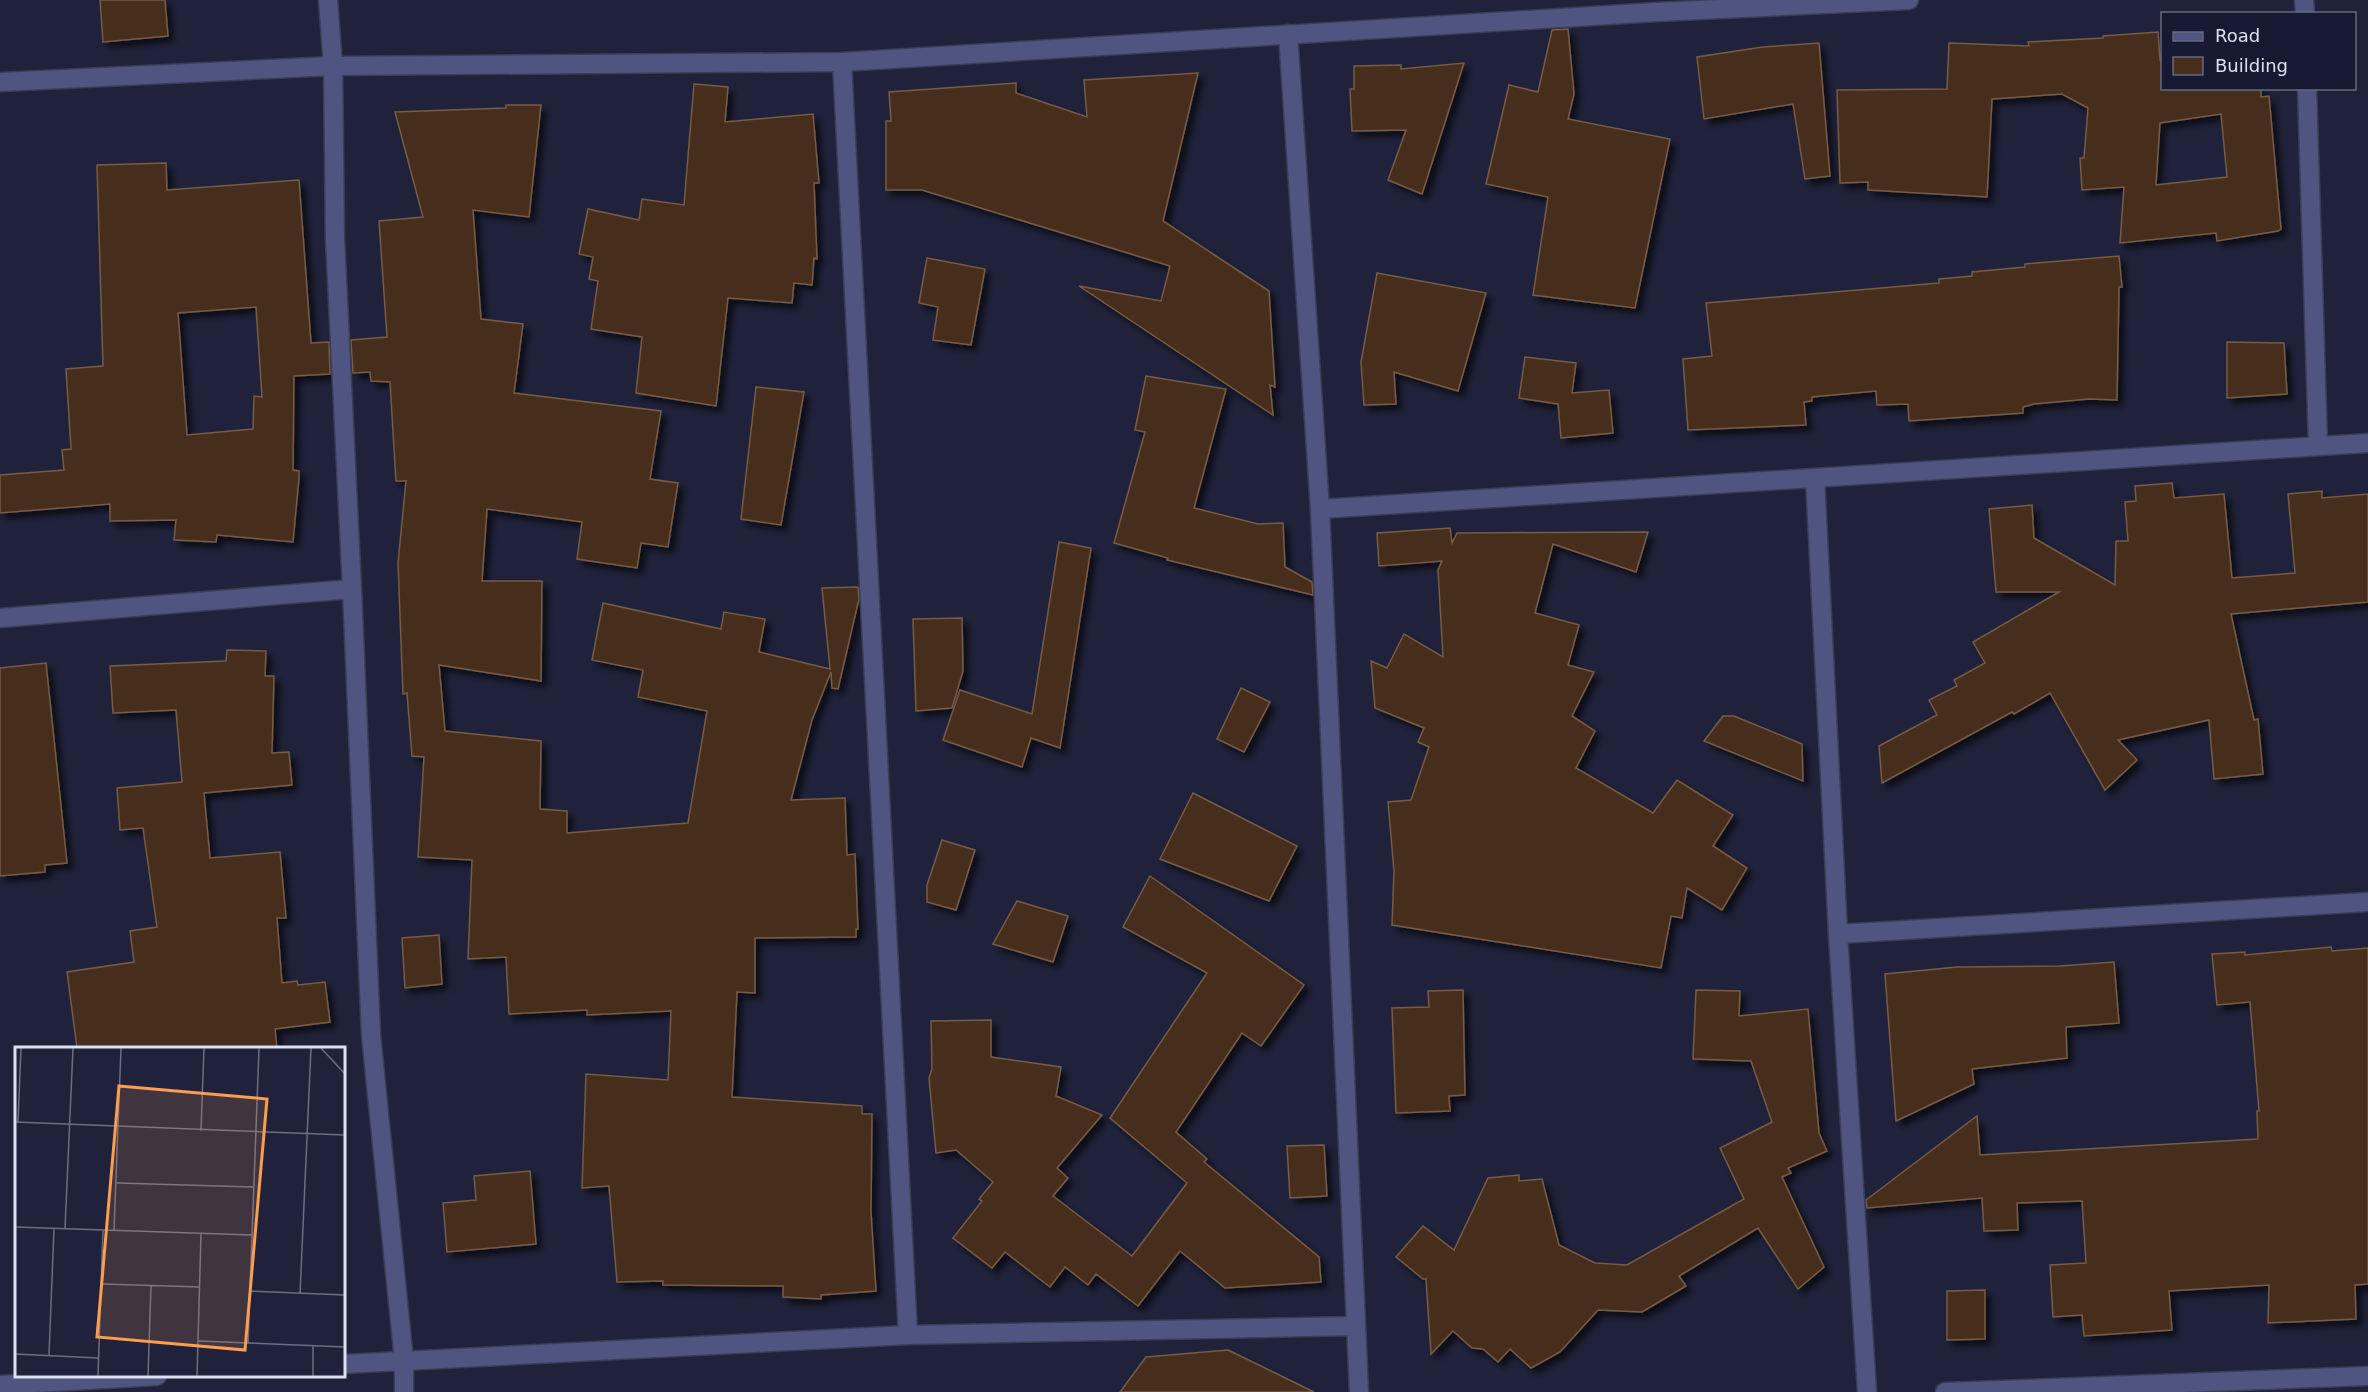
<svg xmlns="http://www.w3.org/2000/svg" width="2368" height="1392" viewBox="0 0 2368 1392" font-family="'DejaVu Sans',sans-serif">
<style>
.building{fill:#472e1b;stroke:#765b46;stroke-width:1.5;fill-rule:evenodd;filter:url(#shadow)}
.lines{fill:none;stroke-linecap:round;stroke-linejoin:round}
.street-casing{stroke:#3a3d54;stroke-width:21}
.street{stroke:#505480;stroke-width:18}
.inset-road{fill:none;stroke:#6c6e84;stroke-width:1.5}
.view{fill:#fb9e50;fill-opacity:0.15;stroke:#fb9e50;stroke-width:3}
.inset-edge{fill:none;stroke:#dde0f1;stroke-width:3}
</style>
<defs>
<filter id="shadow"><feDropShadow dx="5.5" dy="5.5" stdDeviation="3" flood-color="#0009"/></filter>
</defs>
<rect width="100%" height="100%" fill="#20223b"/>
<g class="building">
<polygon points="100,0 165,0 168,36 103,42"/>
<polygon points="1568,29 1574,94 1568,119 1670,139 1635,308 1533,295 1548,197 1486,184 1509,85 1538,92 1552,30"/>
<path d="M2158 32 2160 60H2163V88H2261V97L2269 96 2281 229 2278 231 2217 241 2216 233 2120 243 2124 187 2082 190 2080 158H2084L2088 108 2062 94 1992 99 1987 197 1868 190V182L1840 183 1837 90 1947 89 1949 43 2029 46 2028 42 2103 38V36ZM2221 114 2227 177 2156 185 2160 123Z"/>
<polygon points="1819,43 1830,176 1805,179 1793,104 1704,119 1697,57 1763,47"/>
<polygon points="1464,63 1422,194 1388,180 1406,130 1352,131 1350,89 1354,89 1354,66 1401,65 1401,69"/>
<polygon points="1198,73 1163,221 1269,291 1275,387 1270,385 1273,415 1079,286 1161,301 1170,266 922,190 886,190 886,121 891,121 889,92 1016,83 1016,93 1087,117 1084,80"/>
<polygon points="694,84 728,87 725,122 813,114 819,183 814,183 817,259 814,258 812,285 794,283 792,303 728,298 716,406 636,393 642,337 591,329 598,281 589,279 593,257 579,254 588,209 639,220 642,199 684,205"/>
<polygon points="506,105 541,105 529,217 473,210 481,319 523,324 514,393 661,411 650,479 678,483 668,547 641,543 637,568 577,559 582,522 487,509 482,581 542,581 541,681 439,665 445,731 541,741 540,809 567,811 567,833 688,823 707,711 638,697 643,670 592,660 603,603 721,629 724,612 765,619 759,652 830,669 822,588 858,587 859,599 838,689 832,688 831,672 812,720 791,800 845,798 847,855 855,854 858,929 856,929 856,937 755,938 755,993 737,992 732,1097 862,1106 862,1114 872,1114 871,1212 876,1291 821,1295 821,1299 783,1297 783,1286 663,1285 663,1281 617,1282 609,1186 582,1188 586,1074 668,1080 671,1011 587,1015 587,1010 509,1014 506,957 468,959 472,860 418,857 424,757 412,756 407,693 403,694 398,563 406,481 396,481 390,382 371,381 370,372 353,373 351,340 387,337 379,221 423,217 395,112 506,108"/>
<path d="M166 163 167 190 299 180 311 343 329 342 330 374 294 376 293 470 299 471V478L293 542 217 535 216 542 174 540 176 520 110 521V504L0 513V475L64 470 62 450 71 449 66 369 103 366 97 165ZM256 307 262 397 254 396 253 429 187 435 178 313Z"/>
<polygon points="2119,256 2122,287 2119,287 2117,400 2089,399 2034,404 2023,407 2023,413 1909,421 1908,404 1877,405 1876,391 1812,397 1812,401 1804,402 1806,425 1688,430 1683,359 1712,356 1706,303 1939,283 1939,279 1972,276 1972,272 2025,267 2025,264"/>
<polygon points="927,258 985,269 971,345 933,340 938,307 919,303"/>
<polygon points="1377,273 1486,293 1458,391 1394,372 1396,404 1364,405 1361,362"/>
<polygon points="2227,342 2284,343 2287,394 2227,398"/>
<polygon points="1525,357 1576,363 1572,393 1609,390 1613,433 1561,438 1558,404 1519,398"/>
<polygon points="1146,376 1226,389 1194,508 1258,524 1283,523 1285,567 1312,582 1313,595 1167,560 1168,558 1114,543 1145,432 1135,430"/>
<polygon points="756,387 804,392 781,525 741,519"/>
<polygon points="2172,483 2174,498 2224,494 2232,578 2295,573 2288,494 2322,491 2322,498 2368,494 2368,602 2231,614 2254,720 2258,719 2263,774 2214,779 2209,720 2118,740 2137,760 2105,790 2050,693 2014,714 2012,712 1882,783 1879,746 1937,715 1929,700 1957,686 1954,680 1985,663 1973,642 2059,592 1996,592 1989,509 2032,505 2034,538 2115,585 2116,541 2128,541 2125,502 2136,501 2135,486"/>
<polygon points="1450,528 1452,543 1457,533 1648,532 1636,572 1553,544 1535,613 1579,625 1568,665 1594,672 1572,716 1595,731 1576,768 1653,813 1677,780 1733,815 1713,846 1747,868 1722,910 1687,888 1682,918 1671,916 1661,968 1392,925 1394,871 1388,802 1411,800 1429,747 1418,742 1424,728 1375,708 1371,661 1387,668 1404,634 1443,657 1438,570 1442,561 1379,566 1377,533"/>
<polygon points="1059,542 1091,548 1060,748 1031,738 1022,767 943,740 960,690 1032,714"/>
<polygon points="962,618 963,671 952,708 916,711 913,619"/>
<polygon points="227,650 266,651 265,676 274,676 272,753 289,752 292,785 204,793 210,858 280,852 286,918 277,918 282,983 297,981 298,985 325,982 330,1022 275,1029 277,1048 77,1048 67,972 134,962 130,931 157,927 143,828 120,830 117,788 182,782 176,710 113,713 110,666 226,661"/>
<polygon points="46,663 67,863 45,865 45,872 0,876 0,668"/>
<polygon points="1241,688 1270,702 1244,752 1217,739"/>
<polygon points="1723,716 1734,716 1802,744 1803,781 1704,741"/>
<polygon points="1193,793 1297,846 1269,901 1160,859"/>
<polygon points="942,840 975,850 956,910 927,902 927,885"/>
<polygon points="1150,876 1304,985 1261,1046 1242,1033 1176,1132 1207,1159 1204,1162 1319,1257 1321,1282 1225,1288 1180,1251 1138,1306 1096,1274 1088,1285 1065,1267 1050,1287 1005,1252 992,1268 953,1238 982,1201 979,1199 993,1182 956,1150 936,1153 929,1078 932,1069 931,1021 991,1020 991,1057 1061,1067 1056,1096 1102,1115 1057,1168 1068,1178 1053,1196 1132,1256 1187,1183 1110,1118 1207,973 1123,927"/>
<polygon points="1017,901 1068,916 1053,962 993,944"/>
<polygon points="439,935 442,984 405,988 402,938"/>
<polygon points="2331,947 2332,951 2368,948 2368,1284 2355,1285 2356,1319 2268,1323 2269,1285 2169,1291 2172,1330 2084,1336 2082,1315 2053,1317 2050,1265 2086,1263 2082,1201 2017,1203 2018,1230 1984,1231 1982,1198 1867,1208 1866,1200 1977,1116 1980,1155 2258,1139 2257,1111 2259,1111 2250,1002 2217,1005 2212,954 2245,952 2245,955"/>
<polygon points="2114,962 2119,1023 2066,1027 2067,1058 1972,1069 1974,1084 1896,1121 1885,974 1957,967 2060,966"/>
<polygon points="1463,990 1465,1095 1449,1096 1450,1111 1396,1113 1392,1008 1429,1007 1428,991"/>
<polygon points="1696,990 1740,991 1739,1016 1808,1009 1819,1133 1827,1151 1788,1168 1791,1173 1782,1177 1824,1267 1798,1289 1758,1228 1679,1276 1686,1286 1642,1312 1598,1310 1560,1352 1531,1368 1510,1349 1498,1362 1483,1349 1472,1348 1453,1331 1431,1354 1426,1279 1423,1279 1396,1257 1423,1226 1454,1250 1488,1178 1519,1175 1519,1181 1542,1179 1559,1245 1595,1263 1627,1265 1744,1199 1720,1148 1772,1122 1751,1061 1693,1059"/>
<polygon points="1324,1145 1327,1196 1290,1198 1287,1146"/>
<polygon points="530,1171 536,1244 447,1252 443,1203 476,1200 474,1176"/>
<polygon points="1985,1290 1985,1339 1947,1340 1947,1291"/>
<polygon points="1228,1350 1314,1392 1120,1392 1146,1357"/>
</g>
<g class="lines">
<g class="street-casing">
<g id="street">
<polyline points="328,0 333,66 335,239 352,589 371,1035 404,1361 404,1392"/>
<polyline points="2304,0 2305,14"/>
<polyline points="1288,34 1320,509 1359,1392"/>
<polyline points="842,62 908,1335"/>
<polyline points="0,82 333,66 842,62 1657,12 1909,0"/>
<polyline points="2307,88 2318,446"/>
<polyline points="1815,478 1838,934 1867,1392"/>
<polyline points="1320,509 2368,443"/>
<polyline points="0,618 352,589"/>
<polyline points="1838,934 2368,902"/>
<polyline points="344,1364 908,1335 1355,1326"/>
<polyline points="0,1385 157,1376"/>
<polyline points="1945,1392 2368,1376"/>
</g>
</g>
<use href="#street" class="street"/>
</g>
<g transform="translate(15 1047)">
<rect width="330" height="330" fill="#20223b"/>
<path class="inset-road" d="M306 1 330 27M0 75 330 88M3 75 6 1M186 84 189 1M102 136 238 140M0 180 237 188M50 181 58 1M99 183 106 1M87 237 185 240M235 244 330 248M285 247 296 1M183 294 330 300M233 297 244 1M298 299V329M0 307 83 311M34 308 39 181M83 329 88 183M133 329 136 238M182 329 186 187"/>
<path class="view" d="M104 39 252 52 230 303 82 290Z"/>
<rect width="330" height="330" class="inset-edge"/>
</g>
<rect x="2161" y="12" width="195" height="78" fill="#171831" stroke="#66687e" stroke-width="1.5"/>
<rect x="2173" y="32" width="30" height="9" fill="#505480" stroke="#66687e" stroke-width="1.5"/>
<text x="2215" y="42" font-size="18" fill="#dde0f1">Road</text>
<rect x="2173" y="57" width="30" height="18" fill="#472e1b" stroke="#66687e" stroke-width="1.5"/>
<text x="2215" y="72" font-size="18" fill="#dde0f1">Building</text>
</svg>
